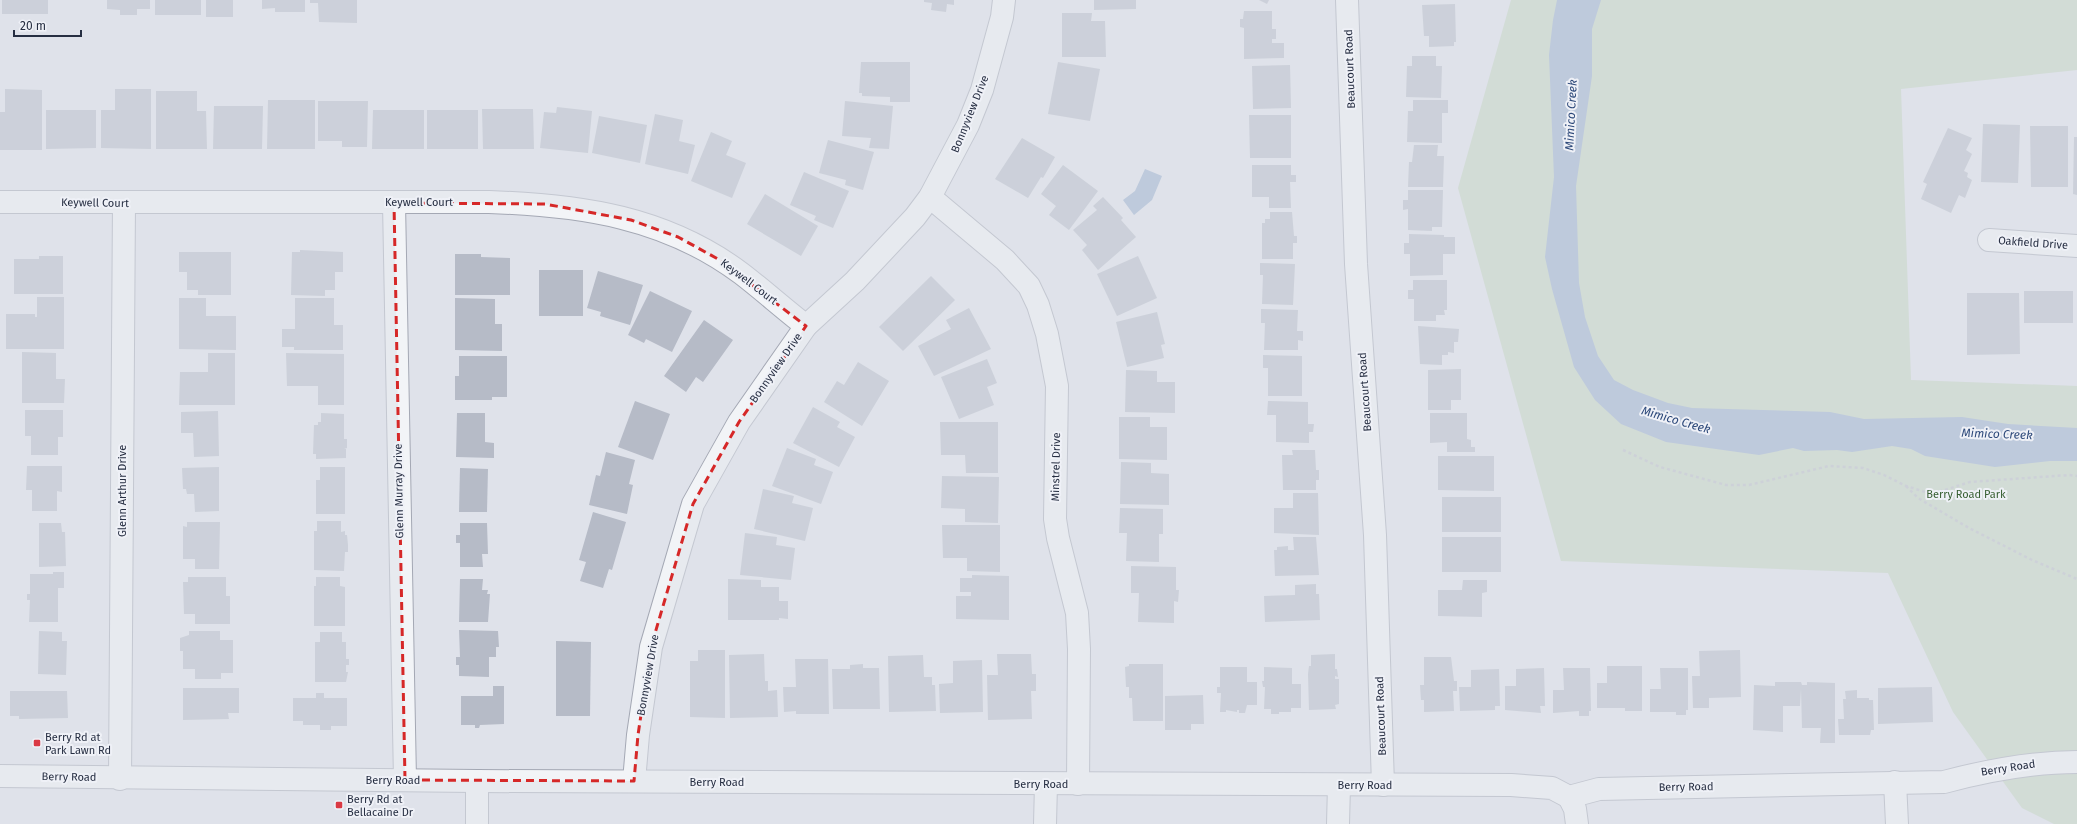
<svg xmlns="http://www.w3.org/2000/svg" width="2077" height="824" viewBox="0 0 2077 824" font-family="'Fira Sans',sans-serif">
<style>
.green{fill:#c3d4bf}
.water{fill:#97adcd}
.building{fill:#b6bbc7}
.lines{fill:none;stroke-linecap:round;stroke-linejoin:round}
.minor-casing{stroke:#a4a8b4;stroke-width:24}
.path{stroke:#b9bdc4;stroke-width:2.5;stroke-dasharray:3 3;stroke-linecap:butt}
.minor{stroke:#f2f4f7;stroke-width:22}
.marked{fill:none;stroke:#d62828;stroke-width:3;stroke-dasharray:8 5;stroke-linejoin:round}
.poi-dot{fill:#da3944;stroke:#eff1f7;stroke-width:1.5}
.labels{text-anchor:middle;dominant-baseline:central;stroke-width:4;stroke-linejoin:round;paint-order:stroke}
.street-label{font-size:11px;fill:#262e42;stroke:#eff1f7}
.park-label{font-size:11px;fill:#375f32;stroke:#eff1f7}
.poi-label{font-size:11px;fill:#262e42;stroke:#eff1f7;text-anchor:start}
.water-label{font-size:12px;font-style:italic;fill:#2d497a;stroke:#eff1f7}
</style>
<rect width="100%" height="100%" fill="#dfe2ea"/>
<polygon class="green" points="1511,0 2077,0 2077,70 1901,89 1911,380 2077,386 2077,824 2054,824 2022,808 1953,712 1888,573 1561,561 1458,188"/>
<g class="water">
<polygon points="1557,0 1601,0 1592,29 1592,76 1576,186 1579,283 1585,317 1598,356 1614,380 1633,390 1668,403 1692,408 1830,412 1864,419 1962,417 2008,424 2077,428 2077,461 2050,461 1995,467 1925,456 1911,449 1892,446 1852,452 1837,450 1804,451 1793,448 1759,455 1666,442 1621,424 1595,400 1574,367 1552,289 1545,257 1554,177 1549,55 1553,20"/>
<polygon points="1145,169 1162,176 1152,200 1134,215 1123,200 1135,191"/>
</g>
<g class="building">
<rect x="2" y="0" width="46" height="14"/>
<polygon points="107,0 150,0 150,9 137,9 137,15 120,15 120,10 107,9"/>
<rect x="155" y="0" width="46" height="15"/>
<rect x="206" y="0" width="27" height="17"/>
<polygon points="262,0 305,0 305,12 275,12 275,8 262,9"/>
<polygon points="310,0 357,0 357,23 319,22 318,3 310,3"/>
<polygon points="924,0 954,0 954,5 947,4 946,12 931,10 932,3 924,2"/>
<polygon points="1094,0 1136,0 1136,9 1094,10"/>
<polygon points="1259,0 1269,0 1267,4"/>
<polygon points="1455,4 1456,42 1454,42 1454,46 1429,47 1429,36 1424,36 1422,5"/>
<polygon points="1244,11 1272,11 1272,29 1276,29 1276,39 1272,39 1272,43 1284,43 1284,58 1244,59 1244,28 1240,27 1240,19 1243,19"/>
<polygon points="1062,13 1092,13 1091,21 1105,21 1106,57 1062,57"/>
<polygon points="1412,56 1436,56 1436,66 1442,66 1441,98 1406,97 1407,66 1412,66"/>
<polygon points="861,62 910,62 910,102 890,102 890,97 862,96 862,93 859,93"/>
<polygon points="1058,62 1100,69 1090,121 1048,114"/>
<polygon points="1290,65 1291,108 1253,109 1252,66"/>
<polygon points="5,89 42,90 42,150 0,150 0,112 5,112"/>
<polygon points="115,89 151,89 151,149 101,148 101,110 115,110"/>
<polygon points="156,91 197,91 197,111 206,111 207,149 156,149"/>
<polygon points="268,100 315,100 315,149 267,149"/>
<polygon points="1413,100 1448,100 1448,113 1442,113 1442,143 1407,142 1408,111 1413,111"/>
<polygon points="318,101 368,101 367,147 342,147 342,141 318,141"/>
<polygon points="845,101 893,106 889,149 869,148 871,138 842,136"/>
<polygon points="214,106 263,106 262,149 213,149"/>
<polygon points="557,107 592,111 588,153 540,148 544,112 556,113"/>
<polygon points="482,109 533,109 534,149 483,149"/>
<polygon points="46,110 96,110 96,148 46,149"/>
<polygon points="373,110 424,110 424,149 372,149"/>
<rect x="427" y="110" width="51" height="39"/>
<polygon points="655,114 683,120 679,141 695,145 688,174 645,164"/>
<polygon points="1249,115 1291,115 1291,158 1250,158"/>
<polygon points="599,116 647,125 640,163 592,153"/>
<polygon points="1983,124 2020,125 2018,183 1981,182"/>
<polygon points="2030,126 2068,126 2068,187 2031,187"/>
<polygon points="1948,128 1972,138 1966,150 1972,154 1964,171 1968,173 1967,177 1972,180 1965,198 1959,195 1951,213 1921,199 1927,184 1923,182"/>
<polygon points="711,132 732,141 726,155 746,163 732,198 691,181"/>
<polygon points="2074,137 2077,137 2077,195 2073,194"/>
<polygon points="1022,138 1055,157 1043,178 1041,177 1028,198 995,179"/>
<polygon points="828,140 874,152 863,190 845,185 846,180 819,173"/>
<polygon points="1414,145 1438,145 1437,156 1444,156 1443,187 1408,187 1409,162 1412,162"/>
<polygon points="1063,165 1098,191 1069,230 1049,215 1056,206 1041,194"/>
<polygon points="1252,165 1291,165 1291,175 1296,175 1296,182 1290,182 1291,208 1269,208 1269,197 1252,197"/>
<polygon points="804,172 849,191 833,228 814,220 816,216 790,205"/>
<polygon points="1408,190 1443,190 1442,227 1432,227 1432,231 1408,230 1408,209 1403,210 1403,200 1408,200"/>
<polygon points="765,194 818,226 801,256 747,224"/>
<polygon points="1103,197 1123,218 1121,220 1136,237 1098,270 1082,250 1087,245 1073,230 1097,210 1093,206"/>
<polygon points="1270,212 1292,212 1294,236 1297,236 1297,243 1293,243 1293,259 1262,259 1262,223 1265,223 1265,219 1270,219"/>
<polygon points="1409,234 1444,235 1444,237 1455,237 1455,254 1443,254 1443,275 1410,276 1410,254 1404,254 1404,243 1409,243"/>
<polygon points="300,250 343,252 343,272 335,272 335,290 325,290 325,296 291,295 292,252 300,252"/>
<polygon points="179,252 231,252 231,295 198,295 198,290 187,290 187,272 179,272"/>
<polygon points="455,254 481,254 481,257 510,258 510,295 455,295"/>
<polygon points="39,256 63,256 63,294 14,294 14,259 39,259"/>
<polygon points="1138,256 1157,298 1117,316 1097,274"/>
<polygon points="1260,263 1295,264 1293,305 1262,304 1263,275 1260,275"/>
<rect x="539" y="270" width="44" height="46"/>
<polygon points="598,271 643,285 630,325 600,316 601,312 587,308"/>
<polygon points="931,276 955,300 903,351 879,327"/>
<polygon points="1413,280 1447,280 1447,310 1444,310 1445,315 1436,315 1436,321 1414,321 1414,299 1408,299 1408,290 1413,290"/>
<polygon points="650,291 692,311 672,352 646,339 644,343 628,335"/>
<rect x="2024" y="291" width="49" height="32"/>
<polygon points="1967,293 2019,293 2020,354 1967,355"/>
<polygon points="37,297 64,297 64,349 6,349 6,314 35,314 35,317 37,317"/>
<polygon points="179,298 206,298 206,316 236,316 236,350 179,349"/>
<polygon points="295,298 334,298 334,325 343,325 343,350 294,350 294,347 282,347 282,329 295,329"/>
<polygon points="455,298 495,299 495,324 502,324 502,351 455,350"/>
<polygon points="969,308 991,349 934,376 918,346 951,329 946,320"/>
<polygon points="1261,309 1298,310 1297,331 1303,331 1303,341 1298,340 1298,350 1264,350 1265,323 1261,323"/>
<polygon points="1157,312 1165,344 1161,345 1164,358 1127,367 1116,322"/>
<polygon points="704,320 733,340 703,382 696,377 686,392 664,376"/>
<polygon points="1418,326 1459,329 1458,342 1454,342 1454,353 1448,352 1448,355 1442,355 1442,365 1420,364"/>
<polygon points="22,352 56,353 56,379 65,379 64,403 22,403"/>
<polygon points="208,353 235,353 235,405 179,405 180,372 208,372"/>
<polygon points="286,353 344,354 344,405 318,405 318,386 287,386"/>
<polygon points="1263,355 1302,356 1302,396 1268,396 1268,368 1263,368"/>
<polygon points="459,356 507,356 507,397 492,397 492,400 455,400 455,376 459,376"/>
<polygon points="987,359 997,383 987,387 994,405 959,419 941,377"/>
<polygon points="858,362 889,381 862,426 824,402 837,381 844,385"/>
<polygon points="1461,369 1461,400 1451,400 1451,410 1428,410 1428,370"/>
<polygon points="1126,370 1157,371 1157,382 1175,382 1175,413 1125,412"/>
<polygon points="635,401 670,414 653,460 618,447"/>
<polygon points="1268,401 1308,402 1308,424 1314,424 1313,432 1309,432 1309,443 1276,442 1276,415 1267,415"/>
<polygon points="813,407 840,422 837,427 855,437 839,467 793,443"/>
<polygon points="25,410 63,410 63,437 58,437 58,455 31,455 31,436 25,436"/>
<polygon points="218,411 219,456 194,457 193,433 181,433 181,412"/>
<polygon points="321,413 344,414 344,439 347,439 347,448 344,449 346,449 346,458 316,459 316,454 313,454 314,425 318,425 318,422 321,422"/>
<polygon points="457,413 485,413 485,442 494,443 494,458 456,457"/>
<polygon points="1430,413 1467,413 1467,439 1471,440 1471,447 1475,447 1475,452 1447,452 1447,442 1430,443"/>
<polygon points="1119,417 1150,417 1150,427 1167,427 1167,460 1119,459"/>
<polygon points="940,422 998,422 998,473 966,473 965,455 941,455"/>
<polygon points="787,448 816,459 814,465 833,472 821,504 772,486"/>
<polygon points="1292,450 1315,450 1316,470 1319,470 1319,480 1316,480 1316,490 1283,490 1282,455 1293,455"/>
<polygon points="606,452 635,460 629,484 633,485 627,514 589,505 596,475 600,476"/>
<polygon points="1438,456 1494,456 1494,491 1438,490"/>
<polygon points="1121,462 1151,463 1151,473 1169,474 1169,505 1120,504"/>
<polygon points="27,466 62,466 62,492 57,491 57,511 32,511 32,490 26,490"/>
<polygon points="219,467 219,511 195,512 194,494 187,494 186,489 183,489 182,468"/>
<polygon points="320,467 345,467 345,514 316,514 316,480 320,480"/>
<polygon points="460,468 488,469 487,512 459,512"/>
<polygon points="942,476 999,477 998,523 965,522 965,509 941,508"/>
<polygon points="763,489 794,496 792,503 813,508 805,541 754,529"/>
<polygon points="1293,493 1318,493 1319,535 1274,533 1274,508 1293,508"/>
<rect x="1442" y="497" width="59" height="35"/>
<polygon points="1120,508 1163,509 1163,534 1159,534 1159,562 1126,561 1127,533 1119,533"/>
<polygon points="593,512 626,522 612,570 609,569 603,588 580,581 586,562 579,560"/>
<polygon points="317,521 341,521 341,532 345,531 345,535 347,535 348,545 348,552 345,552 344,571 314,570 314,531 317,531"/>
<polygon points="187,522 220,522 219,569 195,569 195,559 183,559 183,526 187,527"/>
<polygon points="39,523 61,523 62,532 65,532 66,566 39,567"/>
<polygon points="460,523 487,523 488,554 482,554 483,567 460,567 460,543 456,543 456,535 460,535"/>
<polygon points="942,525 1000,525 1000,572 967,571 967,558 943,558"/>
<polygon points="745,533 777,537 776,545 795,548 791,580 740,575"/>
<polygon points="1293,537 1316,537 1319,575 1275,576 1274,550 1277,550 1277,547 1288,546 1288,550 1294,550"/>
<rect x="1442" y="537" width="59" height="35"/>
<polygon points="1131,566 1176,567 1176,590 1179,590 1178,602 1174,601 1174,623 1138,622 1139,593 1131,593"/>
<polygon points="53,572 64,572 64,588 58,588 58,622 29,622 30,600 27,600 27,594 30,594 30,574 53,574"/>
<polygon points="972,575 1009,576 1009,620 956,619 956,596 971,596 971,592 960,592 960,578 972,578"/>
<polygon points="188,577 226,577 226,596 230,596 230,624 195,624 195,614 184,614 183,582 188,582"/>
<polygon points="316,577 340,577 340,586 345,587 345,626 314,626 314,586 316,586"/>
<polygon points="460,579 483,579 482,590 488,590 487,594 490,594 488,622 459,622"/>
<polygon points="728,579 761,580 761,587 779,587 779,601 788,601 788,619 779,618 779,620 728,620"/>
<polygon points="1463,580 1487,580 1487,592 1482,593 1482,617 1438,616 1438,590 1462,590"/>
<polygon points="1316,584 1316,594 1319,594 1320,620 1265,622 1264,596 1295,595 1295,585"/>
<polygon points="459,630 498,631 499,647 496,647 496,657 489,657 489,677 459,676 459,665 456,665 456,657 460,657"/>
<polygon points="39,631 62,632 62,641 67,641 66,675 38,674"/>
<polygon points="189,631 220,631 220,640 233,640 233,673 221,673 221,679 195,679 195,669 183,669 183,651 180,651 180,638 189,635"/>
<polygon points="320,632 342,632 342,642 346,642 346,659 349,659 349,665 346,665 346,672 348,672 346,682 315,682 315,642 320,642"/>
<polygon points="556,641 591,642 590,716 556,716"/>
<polygon points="698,650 725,650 725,718 690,717 690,661 698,661"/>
<polygon points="1740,650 1741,697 1709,698 1709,708 1693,708 1692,676 1700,676 1699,651"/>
<polygon points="764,654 765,681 768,681 768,691 777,690 778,717 730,718 729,655"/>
<polygon points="997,654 1031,654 1032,674 1036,674 1036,691 1031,691 1032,719 988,720 987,675 998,675"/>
<polygon points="1335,654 1335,669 1337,669 1338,677 1335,676 1335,679 1339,679 1339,704 1335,705 1336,709 1309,710 1308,674 1309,666 1311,666 1311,655"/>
<polygon points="923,655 924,677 932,677 932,685 935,685 936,711 889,712 888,656"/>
<polygon points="1424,657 1451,657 1454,681 1457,681 1457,691 1453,691 1454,711 1424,712 1424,700 1421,700 1420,685 1424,685"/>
<polygon points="795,659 828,659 829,714 796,714 796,711 784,712 783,687 796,687"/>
<polygon points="982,660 983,712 940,713 939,684 953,683 953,661"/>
<polygon points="863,664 863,668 879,668 880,709 833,709 832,669 850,669 850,665"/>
<polygon points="1129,664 1163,664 1163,721 1133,721 1132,698 1129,698 1129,687 1126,687 1125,667 1129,666"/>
<polygon points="1607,666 1642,666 1642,711 1625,711 1625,708 1597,708 1597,683 1607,683"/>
<polygon points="1220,667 1247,667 1247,682 1257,682 1257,705 1247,705 1245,713 1239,713 1239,710 1237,710 1237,712 1226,710 1226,712 1220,712 1221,693 1217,693 1217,687 1220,687"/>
<polygon points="1264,667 1292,668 1292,684 1301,684 1301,708 1291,708 1291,712 1279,712 1279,714 1271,714 1271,709 1264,709 1265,687 1263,687 1262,681 1264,681"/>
<polygon points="1544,668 1545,706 1540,706 1541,713 1505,710 1505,686 1516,686 1516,669"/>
<polygon points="1563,668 1590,668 1591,711 1589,711 1589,716 1579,716 1579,711 1553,713 1553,690 1564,690"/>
<polygon points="1660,668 1688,668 1688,710 1686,710 1686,715 1676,715 1676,712 1650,712 1650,689 1661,689"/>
<polygon points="1499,669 1500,706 1495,706 1495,710 1460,711 1459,687 1471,687 1471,670"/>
<polygon points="1775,682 1801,682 1802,685 1807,685 1807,682 1835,683 1835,743 1820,743 1821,728 1802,728 1801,689 1800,706 1783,706 1783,732 1753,730 1754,685 1775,686"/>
<polygon points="493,686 504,686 504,724 480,725 479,728 475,728 475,725 461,725 461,696 493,696"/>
<polygon points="1932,687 1933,722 1878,724 1878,688"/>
<polygon points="183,688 239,688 239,713 228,713 229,719 183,720"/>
<polygon points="1857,690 1857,698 1869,698 1869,700 1873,700 1874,730 1871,730 1870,735 1839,735 1838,719 1844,719 1843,699 1846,699 1845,691"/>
<polygon points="10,691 67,691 68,718 19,719 19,716 10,716"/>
<polygon points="316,693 324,693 324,698 347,698 347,726 331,726 331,730 320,730 320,725 303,725 303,721 293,721 293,698 316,698"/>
<polygon points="1203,695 1204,724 1191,724 1191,730 1165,730 1165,696"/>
</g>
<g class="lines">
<g class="minor-casing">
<g id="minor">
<polyline points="1347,0 1356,264 1375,535 1383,785"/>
<polyline points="930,197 1005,260 1029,286 1038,305 1047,334 1057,386 1055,519 1058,538 1077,613 1079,649 1078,784"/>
<path d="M0 202H489C581 205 666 217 742 274 764 291 784 309 806 326"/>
<polyline points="394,203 405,780"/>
<polyline points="1989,240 2077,246"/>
<path d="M0 776 477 781 1511 785 1552 788 1569 797 1599 789 1944 782C1989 770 2031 762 2077 762"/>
<polyline points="120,779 124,203"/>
<polyline points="477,781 477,824"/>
<polyline points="634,781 638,735 651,647 693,504 739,422 806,326 855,281 915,217 930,197 968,125 982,90 1002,17 1004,0"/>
<polyline points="1895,782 1897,824"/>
<polyline points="1569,797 1575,809 1577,824"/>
<polyline points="1045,824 1046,784"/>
<polyline points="1338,824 1339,785"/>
</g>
</g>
<g class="path">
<polyline points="1623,450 1660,467 1726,485 1749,485 1829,466 1863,468 1884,475 1906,486 1932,494 1970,482 2069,475 2077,476"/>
<polyline points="1906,486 1918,498 1969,528 2032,560 2077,579"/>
</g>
<use href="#minor" class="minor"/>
</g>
<path d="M0 0H2077V824H0ZM394 203 545 204 631 220 678 237 718 259 806 326 739 422 693 504 651 647 638 735 634 781 405 780Z" fill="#dfe2ea" fill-opacity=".55" fill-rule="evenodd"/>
<path class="marked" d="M394 203 545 204 631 220 678 237 718 259 806 326 739 422 693 504 651 647 638 735 634 781 405 780Z"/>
<g class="poi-dot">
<rect x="33" y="739" width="8" height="8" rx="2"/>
<rect x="335" y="801" width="8" height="8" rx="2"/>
</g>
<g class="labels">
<g class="street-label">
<text transform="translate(1350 69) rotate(-92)">Beaucourt Road</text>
<text transform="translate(970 114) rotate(-68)">Bonnyview Drive</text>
<text x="419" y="202">Keywell Court</text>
<text transform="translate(95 203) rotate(1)">Keywell Court</text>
<text transform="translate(2033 243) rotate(4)">Oakfield Drive</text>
<text transform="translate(749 282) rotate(37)">Keywell Court</text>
<text transform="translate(776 368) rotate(-55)">Bonnyview Drive</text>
<text transform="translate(1365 392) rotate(-94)">Beaucourt Road</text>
<text transform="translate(1056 467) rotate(-89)">Minstrel Drive</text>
<text transform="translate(122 491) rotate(-90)">Glenn Arthur Drive</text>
<text transform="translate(399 491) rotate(-91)">Glenn Murray Drive</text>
<text transform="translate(648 675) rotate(-80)">Bonnyview Drive</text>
<text transform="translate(1381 716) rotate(-92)">Beaucourt Road</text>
<text transform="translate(2008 768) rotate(-9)">Berry Road</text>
<text transform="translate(69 777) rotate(1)">Berry Road</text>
<text x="393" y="780">Berry Road</text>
<text x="717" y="782">Berry Road</text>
<text x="1041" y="784">Berry Road</text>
<text x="1365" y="785">Berry Road</text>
<text transform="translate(1686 787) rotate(-1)">Berry Road</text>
</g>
<g class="park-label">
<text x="1966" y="494">Berry Road Park</text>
</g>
<g class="poi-label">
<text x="45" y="737">Berry Rd at<tspan x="45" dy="13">Park Lawn Rd</tspan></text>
<text x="347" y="799">Berry Rd at<tspan x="347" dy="13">Bellacaine Dr</tspan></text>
</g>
<g class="water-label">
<text transform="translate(1571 115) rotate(-87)">Mimico Creek</text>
<text transform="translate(1676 420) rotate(16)">Mimico Creek</text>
<text transform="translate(1997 434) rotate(2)">Mimico Creek</text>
</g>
</g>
<path d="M14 30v6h67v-6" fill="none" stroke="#262e42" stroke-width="2"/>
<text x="20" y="30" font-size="12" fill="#262e42" stroke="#eff1f7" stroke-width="3" paint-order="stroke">20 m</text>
</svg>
